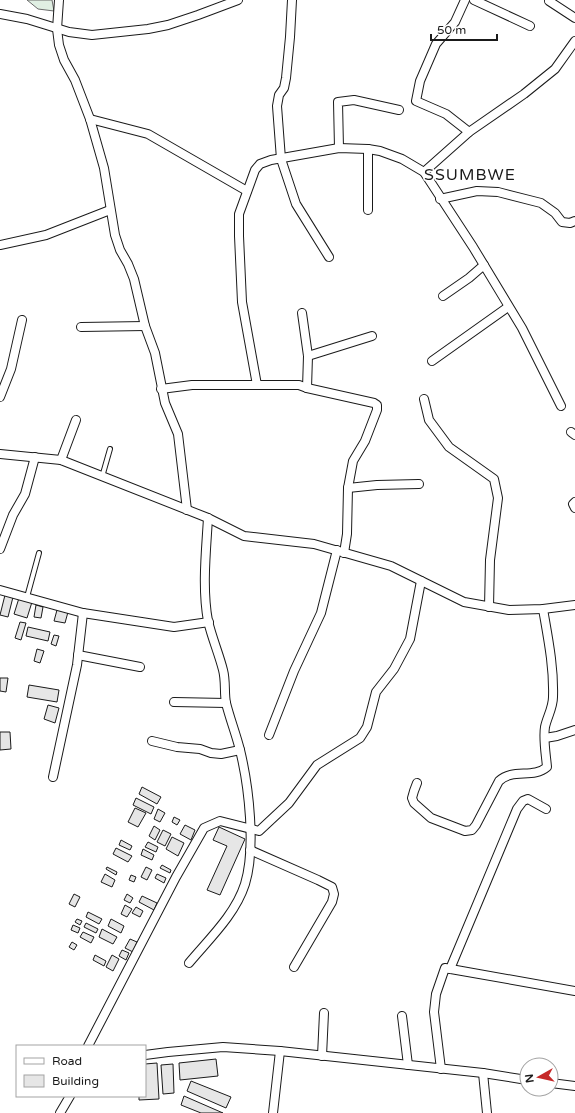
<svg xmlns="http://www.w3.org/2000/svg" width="575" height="1113" viewBox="0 0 575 1113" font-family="'Varela Round',sans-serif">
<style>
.green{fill:#e0efe3;stroke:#6a6a6a}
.building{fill:#e6e6e6;stroke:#1a1a1a}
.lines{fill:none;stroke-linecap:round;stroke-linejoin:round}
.lane-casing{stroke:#1a1a1a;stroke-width:6}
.street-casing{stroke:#1a1a1a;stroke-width:10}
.lane{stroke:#fff;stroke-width:4}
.street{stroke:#fff;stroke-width:8}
.labels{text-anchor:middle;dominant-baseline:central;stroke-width:3;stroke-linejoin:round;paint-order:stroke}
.quarter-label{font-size:16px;letter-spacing:1px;fill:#1a1a1a;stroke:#fff}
</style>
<rect width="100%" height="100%" fill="#fff"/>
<polygon class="green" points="27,0 52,0 54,11 38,9"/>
<g class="building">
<polygon points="5,595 13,597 8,617 0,615"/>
<polygon points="19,598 32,602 27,618 14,614"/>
<polygon points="36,605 43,607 41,618 34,617"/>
<polygon points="57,610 68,612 65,623 54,621"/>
<polygon points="20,622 26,623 21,640 15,638"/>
<polygon points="28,627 50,632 48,641 26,636"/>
<polygon points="54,635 59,636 56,646 51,644"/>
<polygon points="37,649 44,651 40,663 34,661"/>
<polygon points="0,678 8,678 6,692 0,691"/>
<polygon points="29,685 59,690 57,702 27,697"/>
<polygon points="48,705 59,708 55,723 44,719"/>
<polygon points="0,732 10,732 11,749 0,750"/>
<polygon points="142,787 161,797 157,804 139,794"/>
<polygon points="136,798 154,807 151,814 133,805"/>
<polygon points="135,808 146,813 138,827 128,822"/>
<polygon points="158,809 165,813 160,822 154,819"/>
<polygon points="174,817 180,820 177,825 172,822"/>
<polygon points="185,825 195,830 191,840 180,834"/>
<polygon points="154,826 160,830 155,840 149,836"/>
<polygon points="219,827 245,839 220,895 207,890 227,846 213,840"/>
<polygon points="163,830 171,834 165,846 157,842"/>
<polygon points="172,837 184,843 178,856 166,849"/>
<polygon points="121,840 132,846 130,850 119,845"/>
<polygon points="148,842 158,847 156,852 145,847"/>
<polygon points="116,848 132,856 128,862 113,854"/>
<polygon points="143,849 154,855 152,860 141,855"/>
<polygon points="162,865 171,870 170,873 160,868"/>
<polygon points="107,867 117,872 116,875 106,869"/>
<polygon points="146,867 152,870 147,880 141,877"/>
<polygon points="105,874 115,880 112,887 101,882"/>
<polygon points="157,874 166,878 164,883 155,878"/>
<polygon points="131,875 136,877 134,882 129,880"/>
<polygon points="74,894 80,897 75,907 69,904"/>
<polygon points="127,894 133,898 130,903 124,900"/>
<polygon points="142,896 157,903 154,910 139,902"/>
<polygon points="125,905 132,909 127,917 121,914"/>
<polygon points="136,907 143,911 140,917 132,913"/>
<polygon points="88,912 102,919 99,924 86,917"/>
<polygon points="77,919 82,921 80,925 75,922"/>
<polygon points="111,919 124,926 121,933 108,926"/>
<polygon points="86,923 98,929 96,933 84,927"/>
<polygon points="73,925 80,928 78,933 71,930"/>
<polygon points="102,929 117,937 113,944 99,937"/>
<polygon points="83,932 94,937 91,943 80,937"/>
<polygon points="130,939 137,942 133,952 125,948"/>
<polygon points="72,942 77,945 74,950 69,947"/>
<polygon points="122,950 129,953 126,960 119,956"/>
<polygon points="95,955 106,961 104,966 93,960"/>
<polygon points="112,955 119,959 113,971 106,967"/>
<polygon points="216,1059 218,1076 180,1080 179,1063"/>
<polygon points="157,1063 159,1099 139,1100 139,1096 145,1096 145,1064"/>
<polygon points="173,1064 174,1093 163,1094 161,1065"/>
<polygon points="191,1081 231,1097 226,1108 187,1091"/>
<polygon points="184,1096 223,1113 201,1113 181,1105"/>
</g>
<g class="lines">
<g class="lane-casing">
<g id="lane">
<polyline points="102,477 110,449"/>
<polyline points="27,597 39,553"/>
</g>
</g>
<g class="street-casing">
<g id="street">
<polyline points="59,0 57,29 59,45 64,60 75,80 90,119 104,168 115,235 120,250 128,264 134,279 145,326 155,353 165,403 178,434 187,510"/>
<polyline points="292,0 290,37 286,78 284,88 279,95 277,106 281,159 296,204 329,257"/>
<polyline points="465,0 455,22 436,44 420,81 416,101 446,114 469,132"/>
<polyline points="474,0 530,26"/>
<polyline points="549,1 575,18"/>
<polyline points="0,14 27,19 69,32 92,35 148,29 168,25 198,15 238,0"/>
<polyline points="90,119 148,134 247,191"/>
<polyline points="339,148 338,102 354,100 399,110"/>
<polyline points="368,149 368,210"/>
<polyline points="424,172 469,132 524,94 555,69 575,41"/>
<polyline points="440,199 477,191 498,192 541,203 555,213 562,222 570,223 575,221"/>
<polyline points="0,245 46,235 110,210"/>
<polyline points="443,296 469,278 484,265"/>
<polyline points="302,313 308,356 307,388"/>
<polyline points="81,327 145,326"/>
<polyline points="308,356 372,336"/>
<polyline points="432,361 508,307"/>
<polyline points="257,385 242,302 239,236 239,214 255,170 260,164 271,160 339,148 368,149 380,151 402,159 424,172 473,247 522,328 561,406"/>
<polyline points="161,389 192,385 299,385 307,388 374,403 377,405 377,410 365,441 353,461 348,488 347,534 344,553"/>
<polyline points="0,397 11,369 22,320"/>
<polyline points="424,399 429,420 449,447 494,479 498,498 490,560 489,607"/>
<polyline points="571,432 575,435"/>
<polyline points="0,454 61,460 208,518 244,536 314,544 391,566 464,602 509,610 543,609 575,605"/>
<polyline points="61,460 76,420"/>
<polyline points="348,488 377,485 419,484"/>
<polyline points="575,502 573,504 575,508"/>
<polyline points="0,549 13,515 25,494 35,457"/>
<polyline points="0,590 83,613 174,627 209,622"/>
<polyline points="78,655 140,667"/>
<polyline points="174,702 226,703"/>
<polyline points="269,735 294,671 321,613 337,550"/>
<polyline points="545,738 557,736 575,730"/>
<polyline points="152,741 177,747 200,749 211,753 221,754 240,750"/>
<polyline points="53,777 77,665 83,613"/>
<path d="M417 783 414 791 412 798 414 803 431 818 465 831 472 830 476 825 499 781C513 768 533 779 547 767 546 755 543 739 545 727 547 717 553 708 553 697 554 667 548 638 543 609"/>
<polyline points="250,850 318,880 332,887 334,894 332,902 294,967"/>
<path d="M189 963C209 939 235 915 245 884 256 848 249 787 240 750 236 734 230 719 226 703 224 693 226 681 223 670 219 654 212 638 208 621 202 588 206 552 208 518"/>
<polyline points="450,969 517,809 523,801 528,799 546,809"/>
<polyline points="402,1016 408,1065"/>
<polyline points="88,1046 176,877 204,828 220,821 259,831 289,803 317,765 360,738 367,727 376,692 394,669 410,639 421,581"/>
<polyline points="145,1055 168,1052 223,1047 280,1051 483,1073 527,1080"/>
<polyline points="322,1056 324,1013"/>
<polyline points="441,1069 434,1012 436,994 445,968 575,991"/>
<polyline points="483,1073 487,1113"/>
<polyline points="551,1083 575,1086"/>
<polyline points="60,1113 70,1096"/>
<polyline points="273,1113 280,1051"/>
</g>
</g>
<use href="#lane" class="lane"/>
<use href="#street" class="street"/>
</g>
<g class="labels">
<g class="quarter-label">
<text x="470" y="175">SSUMBWE</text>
</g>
</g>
<rect x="16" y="1045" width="130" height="52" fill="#ffffff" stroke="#a3a3a3"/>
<rect x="24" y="1058" width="20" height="6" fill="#ffffff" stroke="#a3a3a3"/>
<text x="52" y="1065" font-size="12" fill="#1a1a1a">Road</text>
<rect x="24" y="1075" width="20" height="12" fill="#e6e6e6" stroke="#a3a3a3"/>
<text x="52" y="1085" font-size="12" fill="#1a1a1a">Building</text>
<g transform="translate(539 1077) rotate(262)"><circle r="19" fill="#ffffff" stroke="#a3a3a3"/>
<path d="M0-3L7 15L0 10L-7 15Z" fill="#c62828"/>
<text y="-6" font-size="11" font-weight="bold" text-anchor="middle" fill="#1a1a1a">N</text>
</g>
<path d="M431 34v6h66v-6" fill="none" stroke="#1a1a1a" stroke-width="2"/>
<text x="437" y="34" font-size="12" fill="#1a1a1a" stroke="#ffffff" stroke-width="3" paint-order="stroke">50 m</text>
</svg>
